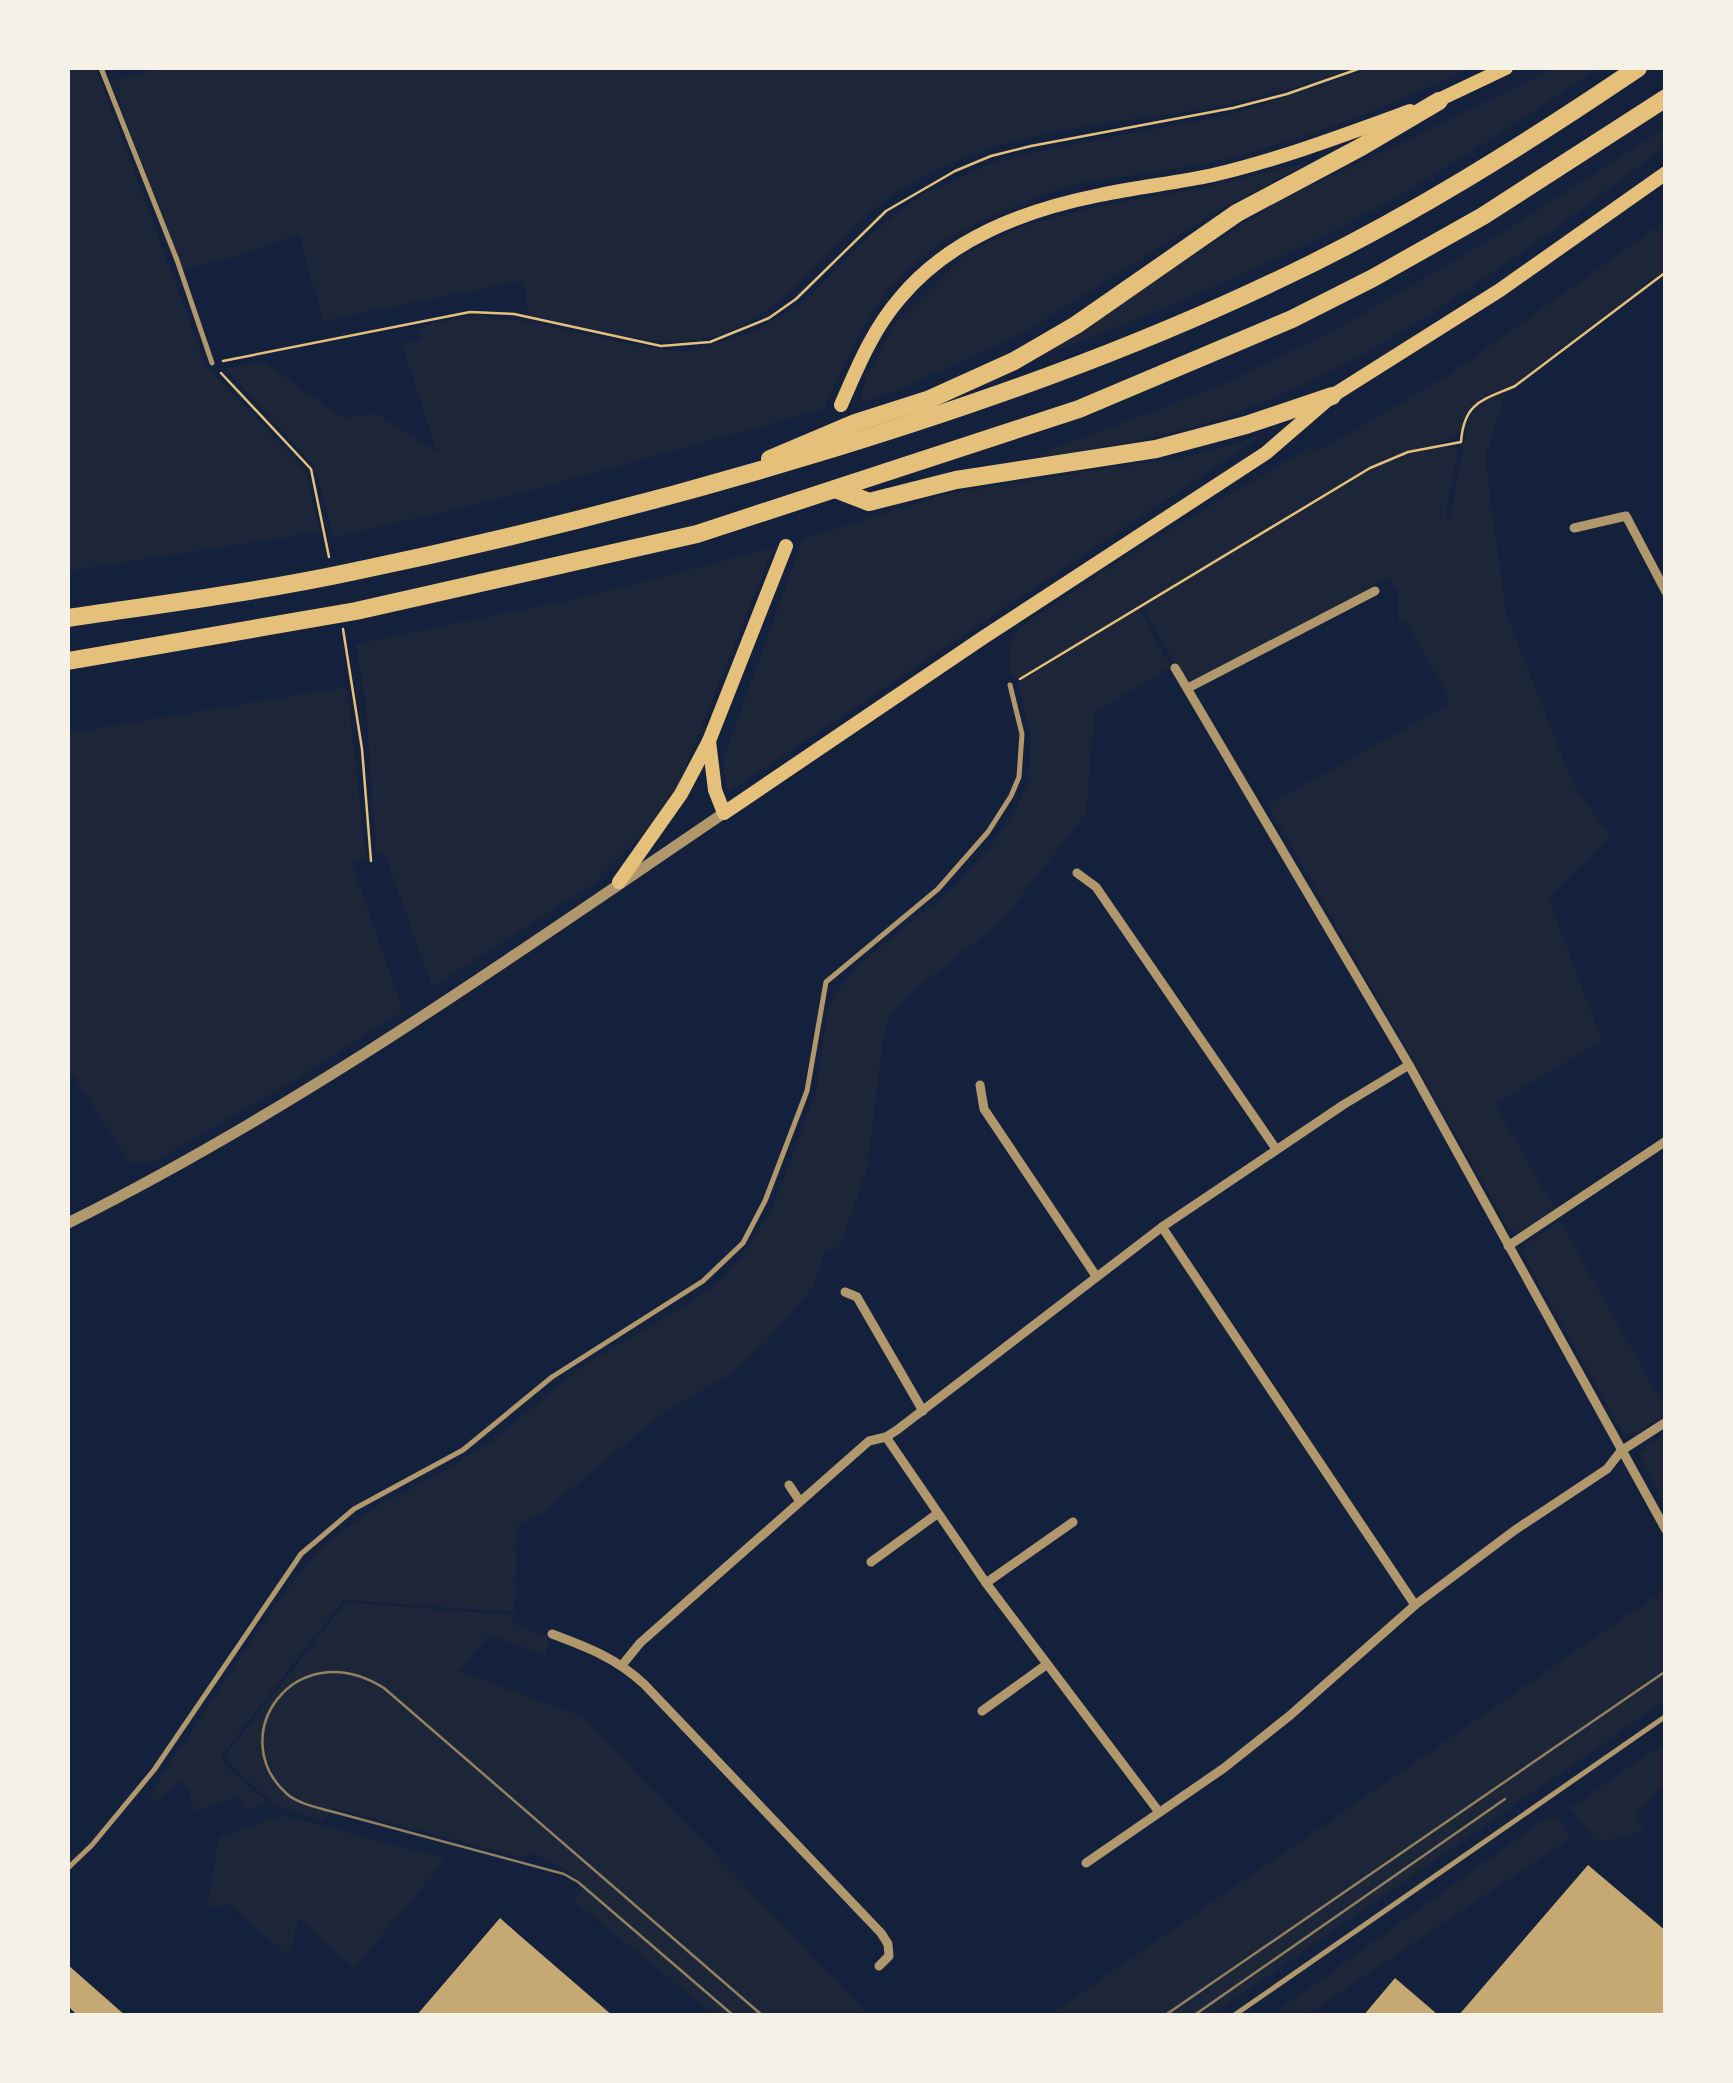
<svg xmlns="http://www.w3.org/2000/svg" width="1733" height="2083" viewBox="0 0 1733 2083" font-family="Jost,sans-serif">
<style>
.green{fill:#1d2539}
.building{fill:#c6a872}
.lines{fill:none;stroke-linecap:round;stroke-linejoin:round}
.path{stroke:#e5c07b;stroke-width:2.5}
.service{stroke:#b1986c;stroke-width:5}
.minor{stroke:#b1986c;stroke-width:9}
.tertiary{stroke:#b1986c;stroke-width:11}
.primary{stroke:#e5c07b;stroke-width:14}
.motorway{stroke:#e5c07b;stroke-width:18}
.tram{stroke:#918062;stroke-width:2.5}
</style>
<rect width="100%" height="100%" fill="#14213d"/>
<g class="green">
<polygon points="68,68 96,68 206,366 306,471 319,532 68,571"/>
<path d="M167 68H1359C1313 80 1267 97 1220 106 1143 120 1055 125 981 152 945 164 911 181 881 204 817 255 776 334 686 341 642 345 575 324 529 316L523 280 323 321 299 234 232 258 182 270 111 80Z"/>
<path d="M1375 68H1469C1382 110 1293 145 1198 165 1152 175 1102 176 1056 190 1039 195 1023 203 1007 210 897 255 869 304 824 409L525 492 334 538 314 466 225 368 263 361 343 418 377 414 437 452 402 344 422 339 419 327 470 315 531 322 630 344 687 352 753 332 806 300 872 233 925 192 990 164 1057 147 1229 115Z"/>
<path d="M1556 68H1599C1503 132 1404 198 1299 248 1210 290 1119 328 1026 362L1280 201Z"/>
<path d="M1665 128V147C1498 270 1323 412 1112 445 1089 448 1060 457 1037 455L1224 384 1338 328 1500 234Z"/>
<polygon points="1310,162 1219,210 1020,335 901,389 859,403 866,378 894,325 967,253 1024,226 1098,206 1193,190"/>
<path d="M1665 221V270L1515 385 1485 395 1468 410 1458 434 1442 443 1387 457 1165 590 1371 469C1396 456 1430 442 1458 449L1447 506V522L1450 521 1468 419 1487 398 1509 392 1503 400 1485 458 1506 613 1573 784 1611 838 1548 897 1602 1041 1495 1104 1556 1211 1520 1233 1509 1229 1268 805 1449 704 1448 695 1406 621 1399 624 1398 591 1388 577 1205 680 1190 683 1183 677 1141 605 1019 679 1012 676C1007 656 1007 641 1022 626L1145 544 1309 448 1320 450 1444 378Z"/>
<polygon points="1265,434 727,793 723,759 803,539 946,494 1199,454"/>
<polygon points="773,548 677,788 649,827 593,884 432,987 385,854 376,855 366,704 356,644 588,596"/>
<polygon points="1139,608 1170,665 1169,668 1095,712 1086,813 1000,923 908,995 891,1014 883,1038 867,1169 840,1246 824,1252 814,1286 765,1343 727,1376 664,1412 543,1512 517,1526 515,1612 343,1600 222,1755 225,1766 263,1798 263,1804 245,1810 240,1796 195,1811 189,1791 178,1781 159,1802 149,1795 277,1602 319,1549 375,1507 408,1491 494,1440 584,1365 690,1303 720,1280 741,1257 772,1209 816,1092 827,1014 836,992 862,962 954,887 990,847 1014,813 1027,784 1031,749 1029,726 1018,683"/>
<polygon points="347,687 366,858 352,864 403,1011 297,1079 150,1164 129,1162 73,1075 68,1075 68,733"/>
<polygon points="1560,1221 1665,1408 1665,1416 1630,1436 1622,1431 1523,1255 1526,1244"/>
<polygon points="1663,1435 1666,1438 1665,1506 1639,1455 1646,1446"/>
<polygon points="1665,1589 1665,1701 1212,2015 1049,2015"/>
<path d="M346 1602 510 1615 516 1625 547 1637 549 1644 545 1655 489 1635 459 1671 584 1717 869 2015H715L574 1901 585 1885C567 1871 551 1859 529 1852L526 1859 334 1808 323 1821 276 1806 228 1763 229 1751Z"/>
<polygon points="1665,1742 1665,1782 1634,1818 1645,1830 1618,1839 1595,1840 1570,1808"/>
<polygon points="283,1815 446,1859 354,1968 298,1918 290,1957 227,1903 212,1908 208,1904 219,1837"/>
<polygon points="1549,1816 1559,1818 1571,1838 1306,2015 1271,2015"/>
</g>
<g class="building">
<polygon points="1588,1865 1666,1931 1666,2016 1458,2016"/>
<polygon points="500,1918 518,1934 613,2016 416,2016"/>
<polygon points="68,1965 93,1987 126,2016 78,2016 68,2006"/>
<polygon points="1395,1978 1430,2008 1439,2016 1363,2016"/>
</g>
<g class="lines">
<g class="path">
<polyline points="223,361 470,312 514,314 661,346 710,342 769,318 796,299 886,211 955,171 991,156 1031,146 1233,108 1287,94 1361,68"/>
<polyline points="221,373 311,469 329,557"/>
<polyline points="343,629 362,749 371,861"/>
<path d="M1020 679 1370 468 1408 452 1461 442C1464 401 1484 400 1515 386L1666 272"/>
</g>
<g class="service">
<polyline points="101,68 177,260 212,363"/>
<polyline points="68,1868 92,1845 154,1770 301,1554 354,1509 463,1450 552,1377 703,1281 743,1243 765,1201 807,1091 826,982 938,889 988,832 1011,796 1019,777 1022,734 1010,685"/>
<polyline points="1233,2016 1666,1716"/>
</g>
<g class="minor">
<polyline points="1574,528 1626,516 1666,592"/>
<polyline points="1175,668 1409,1065 1666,1530"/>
<polyline points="1188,688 1375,591"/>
<polyline points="1077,873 1096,887 1276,1149"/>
<polyline points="980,1085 984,1109 1096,1276"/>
<polyline points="1162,1227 1415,1605"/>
<polyline points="1508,1246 1666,1141"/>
<polyline points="845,1292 857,1297 923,1411"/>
<polyline points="886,1437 986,1583 1159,1812"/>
<polyline points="789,1485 799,1500"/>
<polyline points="871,1562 937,1514"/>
<polyline points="986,1583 1073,1522"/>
<path d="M552 1634C587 1647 616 1658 644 1684L881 1933 888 1944 889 1956 879 1966"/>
<polyline points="623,1664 640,1643 869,1441 886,1437 897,1430 1162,1227 1343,1105 1409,1065"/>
<polyline points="982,1711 1046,1665"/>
<polyline points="1086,1863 1224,1768 1288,1717 1415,1605 1515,1530 1607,1469 1621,1451 1666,1422"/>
</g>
<path class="tertiary" d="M68 1223C299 1108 510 958 724 813"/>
<g class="primary">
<polyline points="1430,104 1506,68"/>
<path d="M841 405C857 368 873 329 900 298 950 238 1025 210 1100 195 1137 187 1176 183 1213 175 1281 159 1344 135 1410 111"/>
<polyline points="709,741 715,790 724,813 984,637 1266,453 1332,396 1500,290 1666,173"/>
<polyline points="619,882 681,794 709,741 786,546"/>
</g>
<g class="motorway">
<polyline points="770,459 855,423 930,399 1014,361 1076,325 1237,213 1361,147 1439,101"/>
<polyline points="838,490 869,502 956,480 1156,449 1246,425 1332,396"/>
<path d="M68 618C162 604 257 592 351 572 505 540 658 501 808 456 970 407 1130 351 1282 278 1407 219 1524 145 1638 68"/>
<polyline points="68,661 356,611 697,534 1079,409 1292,319 1373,278 1483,216 1666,98"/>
</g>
<g class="tram">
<path d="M734 2016 578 1882 564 1874 330 1811C316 1807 299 1804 287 1794 223 1737 294 1632 384 1688L763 2016"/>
<polyline points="1164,2016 1666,1671"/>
<polyline points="1193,2016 1505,1799"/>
</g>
</g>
<rect width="1733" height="2083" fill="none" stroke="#f6f1e7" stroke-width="140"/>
</svg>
